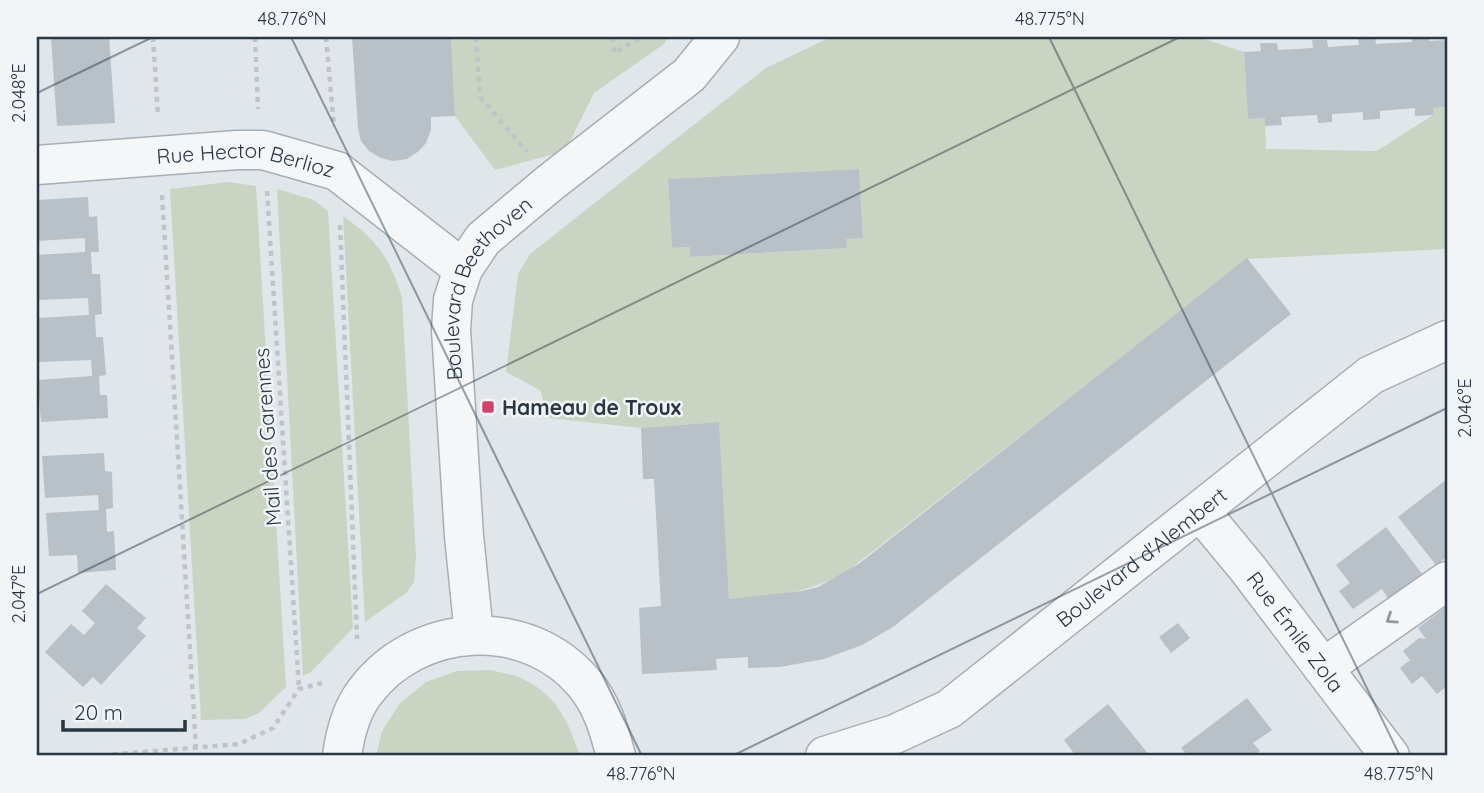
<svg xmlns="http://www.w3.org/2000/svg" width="1484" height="793" viewBox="0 0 1484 793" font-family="Quicksand,sans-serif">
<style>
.green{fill:#c9d4c2;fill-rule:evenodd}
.building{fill:#b8c0c8}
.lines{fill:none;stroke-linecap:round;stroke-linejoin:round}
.minor-casing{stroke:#a6aeb5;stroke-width:41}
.tertiary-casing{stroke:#a6aeb5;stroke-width:41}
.path{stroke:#bfc4c9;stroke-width:4.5;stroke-dasharray:5 5;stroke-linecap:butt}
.minor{stroke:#f4f6f8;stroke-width:38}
.tertiary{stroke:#f4f6f8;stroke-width:38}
.oneway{stroke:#8e969e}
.ticks{fill:none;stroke:#293643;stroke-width:2;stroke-opacity:0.45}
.poi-dot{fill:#d2446d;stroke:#f1f5f8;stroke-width:2.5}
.labels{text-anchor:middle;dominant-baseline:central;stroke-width:5;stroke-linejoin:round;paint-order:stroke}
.street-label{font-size:21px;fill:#293643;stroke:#f1f5f8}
.poi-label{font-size:21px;font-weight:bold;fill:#293643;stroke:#f1f5f8;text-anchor:start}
.neatline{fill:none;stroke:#293643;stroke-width:2.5}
.ticks-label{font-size:18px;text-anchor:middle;fill:#293643}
</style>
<rect width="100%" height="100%" fill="#e1e6ea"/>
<g class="green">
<polygon points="451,37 668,37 664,44 594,93 565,151 495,170 455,116"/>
<path d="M831 37H1198L1244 52 1248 119 1265 118 1266 149 1377 151 1433 115V108L1447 107V249L1247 259 845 573C801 595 777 595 729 599L719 422 641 428 549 418 540 390 506 372 518 274 530 254 766 68ZM859 169 863 237 846 239V248L691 257 690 247 672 248 668 179Z"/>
<polygon points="228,182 256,186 286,687 259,713 245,719 201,720 170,189"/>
<polygon points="277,189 314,200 328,211 353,628 311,672 303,676"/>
<path d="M343 216C377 240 390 258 402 298L416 557 414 582 406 593 365 622Z"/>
<path d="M491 670C501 673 513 674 523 679 557 695 569 723 580 756H376L382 731 400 703 426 682 457 671Z"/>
</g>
<g class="building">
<polygon points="51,37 109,37 115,123 57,126"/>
<polygon points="352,37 451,37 455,116 431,117 431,130 426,143 419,151 407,159 393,161 381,158 369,151 361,141 358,128"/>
<polygon points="1375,37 1376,44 1412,42 1411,37 1429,37 1429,41 1447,40 1447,107 1433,108 1433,115 1415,116 1415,108 1380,111 1380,119 1363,120 1363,112 1332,114 1332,122 1318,123 1317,115 1281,117 1282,125 1265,126 1265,118 1248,119 1244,52 1261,51 1260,43 1277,43 1278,50 1313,48 1312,40 1327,40 1328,47 1359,45 1358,38"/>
<polygon points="859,169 863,238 846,239 847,248 690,257 690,247 672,248 668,179"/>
<polygon points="88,197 89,217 97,216 99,252 91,252 92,274 100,274 102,314 95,315 96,337 103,337 106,375 99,376 100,395 107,395 108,418 41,422 38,380 92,376 91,360 38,362 37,318 89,315 88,298 37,300 37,255 85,252 85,238 37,241 37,200"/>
<polygon points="1247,258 1291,314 893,627 862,645 824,659 780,667 748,668 748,657 716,659 717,670 642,674 639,608 661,606 654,479 643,479 641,428 719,422 729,599 802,591 818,587 860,563"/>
<polygon points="104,453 105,471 112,472 113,508 106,509 107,532 114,531 116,570 78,573 77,555 49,556 46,513 99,510 98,495 45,498 42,456"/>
<polygon points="1447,479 1447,557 1436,565 1398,517"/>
<polygon points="1386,527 1423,575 1389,600 1382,589 1353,609 1339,591 1350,583 1336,565"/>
<polygon points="106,584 146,618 137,628 146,636 101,685 93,677 83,687 45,652 71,624 84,635 95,623 82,611"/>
<polygon points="1447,606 1447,686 1437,694 1422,676 1412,684 1400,668 1410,660 1403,651 1419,638 1426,639 1418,628"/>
<polygon points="1178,623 1190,638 1171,653 1159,637"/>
<polygon points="1247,698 1272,730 1253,743 1260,751 1253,756 1188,756 1181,748"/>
<polygon points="1108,704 1128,729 1150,756 1076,756 1064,740"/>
</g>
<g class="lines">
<g class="minor-casing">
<g id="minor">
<path id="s1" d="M37 165 237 150H263L337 171 463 269"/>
<path id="s2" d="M1200 511 1248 569 1390 756"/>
<polyline points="1323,668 1447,581"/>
</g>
</g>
<g class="tertiary-casing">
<g id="tertiary">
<path id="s3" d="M474 634 464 536 451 330 453 300 463 269 483 239 551 182 689 75 720 37"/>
<path d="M342 756C345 734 351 710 365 692 417 622 527 615 584 683 602 704 609 730 616 756"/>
<path id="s4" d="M825 756 895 734 949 709 1371 375 1447 340"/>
</g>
</g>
<g class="path">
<polyline points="153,37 158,117"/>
<polyline points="255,37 258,109"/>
<polyline points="326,37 334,127"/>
<polyline points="476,37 480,97 527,152"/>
<polyline points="613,37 614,53 642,37"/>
<polyline points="267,191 299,689"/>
<polyline points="162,195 196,748"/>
<polyline points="340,225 357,639"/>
<polyline points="93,756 239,744 273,728 299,689 322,683"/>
</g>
<use href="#minor" class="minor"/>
<use href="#tertiary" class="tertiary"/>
</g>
<defs><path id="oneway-chevron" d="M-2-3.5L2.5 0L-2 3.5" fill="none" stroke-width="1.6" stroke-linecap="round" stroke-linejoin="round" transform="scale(1.75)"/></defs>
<use class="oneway" href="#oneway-chevron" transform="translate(1391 619) rotate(146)"/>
<path class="ticks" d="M291 37 642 756M1049 37 1400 756M37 93 153 37M37 594 1180 37M732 756 1447 408"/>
<rect class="poi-dot" x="481" y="400" width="14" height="14" rx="3.5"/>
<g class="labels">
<g class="street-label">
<text stroke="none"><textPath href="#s1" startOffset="210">Rue Hector Berlioz</textPath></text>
<text stroke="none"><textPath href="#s3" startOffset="359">Boulevard Beethoven</textPath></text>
<text transform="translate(267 437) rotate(-94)">Mail des Garennes</text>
<text stroke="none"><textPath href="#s4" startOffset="378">Boulevard d'Alembert</textPath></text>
<text stroke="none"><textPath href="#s2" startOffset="154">Rue Émile Zola</textPath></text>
</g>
<g class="poi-label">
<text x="502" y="407">Hameau de Troux</text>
</g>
</g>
<rect width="1484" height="793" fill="none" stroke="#f1f5f8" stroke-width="77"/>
<path d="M63 720v10h122v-10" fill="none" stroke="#293643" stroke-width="3.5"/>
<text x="74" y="720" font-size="21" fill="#293643" stroke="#f1f5f8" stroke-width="5" paint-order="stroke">20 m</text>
<rect x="38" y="38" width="1408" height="716" class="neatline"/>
<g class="ticks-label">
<text x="292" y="25">48.776°N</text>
<text x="1050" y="25">48.775°N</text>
<text transform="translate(19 93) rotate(-90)" y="6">2.048°E</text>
<text transform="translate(1465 408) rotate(-90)" y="6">2.046°E</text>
<text transform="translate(19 594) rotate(-90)" y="6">2.047°E</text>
<text x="641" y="780">48.776°N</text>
<text x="1399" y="780">48.775°N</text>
</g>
</svg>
